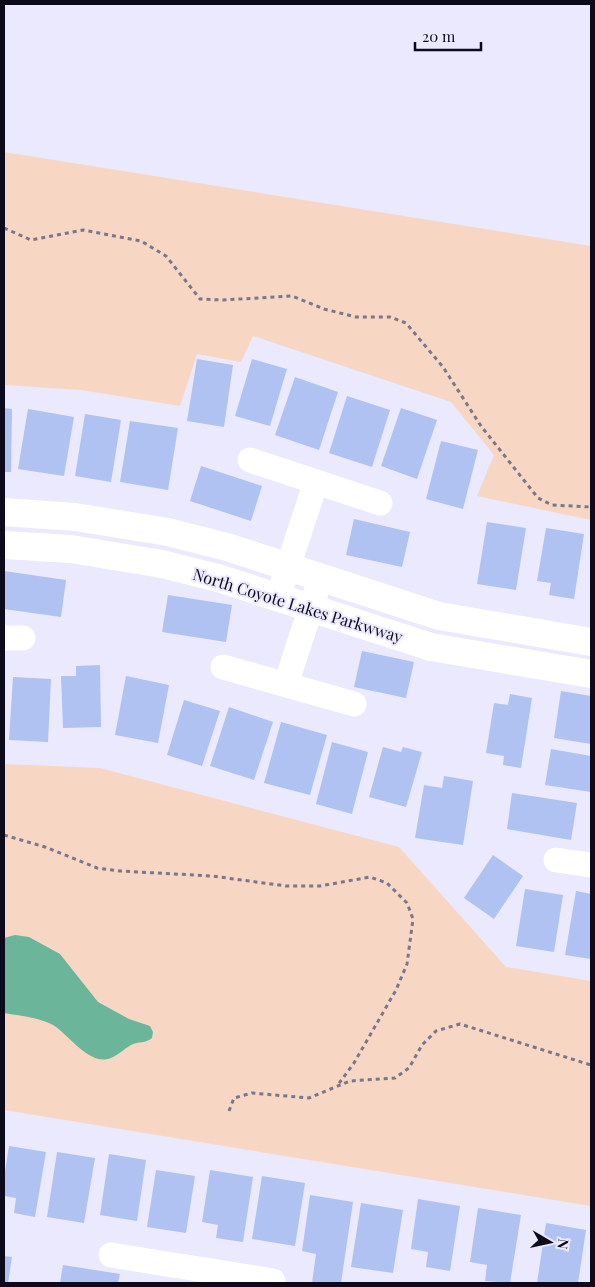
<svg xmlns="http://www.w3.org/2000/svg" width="595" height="1287" viewBox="0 0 595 1287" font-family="'Playfair Display',serif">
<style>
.green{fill:#f8d6c4}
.water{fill:#6bb59a}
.building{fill:#b0c2f1}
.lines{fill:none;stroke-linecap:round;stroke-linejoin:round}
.path{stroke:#79778a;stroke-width:3;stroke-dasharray:4 4;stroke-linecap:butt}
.minor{stroke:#fff;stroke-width:25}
.tertiary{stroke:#fff;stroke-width:28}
.labels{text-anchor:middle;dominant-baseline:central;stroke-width:4;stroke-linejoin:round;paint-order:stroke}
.street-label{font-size:16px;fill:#0d0a1b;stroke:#eae9fd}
</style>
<rect width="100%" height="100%" fill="#eae9fd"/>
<g class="green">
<polygon points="4,152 591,246 591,520 477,496 494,455 451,402 253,336 241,362 197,354 180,406 81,390 4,385"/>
<polygon points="4,764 100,768 399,847 506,967 591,981 591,1206 4,1110"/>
</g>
<path class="water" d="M15 935 29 937 60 954 98 1002 129 1019 150 1026 153 1032 152 1038C145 1044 139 1041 131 1045 124 1049 116 1057 108 1059 88 1064 68 1034 53 1025 38 1017 20 1016 4 1013V938Z"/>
<g class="building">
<polygon points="197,359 233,365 224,427 187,421"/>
<polygon points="252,359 287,369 270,426 235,416"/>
<polygon points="295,377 338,392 319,450 275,435"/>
<polygon points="347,396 390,410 372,467 329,453"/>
<polygon points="4,408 12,409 11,472 4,472"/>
<polygon points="401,408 437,420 417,479 381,466"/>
<polygon points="28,409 74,417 64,476 18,469"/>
<polygon points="85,414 121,420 111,482 75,476"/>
<polygon points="130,421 178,428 168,490 120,482"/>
<polygon points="441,441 478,450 463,509 426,499"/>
<polygon points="201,466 262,486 251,521 190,501"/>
<polygon points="354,519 410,532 402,567 346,555"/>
<polygon points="487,522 526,528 516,590 477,584"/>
<polygon points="546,528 584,534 574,599 549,595 551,583 537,581"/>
<polygon points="4,571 66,580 61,617 4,609"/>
<polygon points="168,595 232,605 226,642 162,632"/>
<polygon points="362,651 414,662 406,698 354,687"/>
<polygon points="100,665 101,727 63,728 61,676 76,676 76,666"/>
<polygon points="126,676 169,685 158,743 115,735"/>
<polygon points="13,677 51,679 48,742 9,740"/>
<polygon points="561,691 591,696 591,744 554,738"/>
<polygon points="510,694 532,698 521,768 503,765 504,756 486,753 494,703 508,705"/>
<polygon points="184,700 220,711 202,766 167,755"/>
<polygon points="229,707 273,722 254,780 210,766"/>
<polygon points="281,722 327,735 310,795 264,783"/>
<polygon points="332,742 368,752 352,814 316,804"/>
<polygon points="383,747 401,752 403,747 422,752 406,807 369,797"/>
<polygon points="551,749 591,756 591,792 545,785"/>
<polygon points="444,776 473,781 463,845 415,838 424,785 442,788"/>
<polygon points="512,793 577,803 571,840 507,829"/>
<polygon points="493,855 523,876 494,919 464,898"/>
<polygon points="525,889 563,895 554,952 516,946"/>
<polygon points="576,891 591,894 591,959 565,955"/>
<polygon points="9,1146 46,1152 35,1217 14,1213 16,1198 4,1196 4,1178"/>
<polygon points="57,1152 95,1158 84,1223 47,1217"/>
<polygon points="109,1154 146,1160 137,1221 100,1215"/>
<polygon points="156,1170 195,1176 186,1233 147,1227"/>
<polygon points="210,1170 253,1177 243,1242 216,1238 218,1225 202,1222"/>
<polygon points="262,1176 305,1183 295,1246 252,1239"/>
<polygon points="310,1195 353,1202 341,1283 312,1283 316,1254 302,1251"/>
<polygon points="418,1199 460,1206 450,1271 426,1267 428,1252 411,1249"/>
<polygon points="361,1203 403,1210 393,1273 351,1267"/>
<polygon points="478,1208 521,1215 510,1283 485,1281 487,1265 470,1262"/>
<polygon points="546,1223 586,1230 578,1283 537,1283"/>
<polygon points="4,1256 12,1257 8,1283 4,1283"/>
<polygon points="63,1265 120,1274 118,1283 60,1283"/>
</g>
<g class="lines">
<g class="path">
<polyline points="4,228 31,240 83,230 141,241 166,256 200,299 223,300 292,296 324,309 356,317 390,317 406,323 443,367 481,426 538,498 552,505 591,507"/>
<polyline points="4,835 45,847 97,868 120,871 212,876 286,886 320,886 370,877 387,883 407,903 413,919 407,964 396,990 354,1063 337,1086"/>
<polyline points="229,1111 234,1098 252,1093 309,1098 350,1081 395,1078 409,1068 422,1045 436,1031 460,1024 591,1065"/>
</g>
<g class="minor">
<polyline points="250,460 380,503"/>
<polyline points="278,597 316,482"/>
<polyline points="4,638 23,638"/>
<polyline points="223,667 354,704"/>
<polyline points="286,684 321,577"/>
<polyline points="556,860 591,865"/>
<polyline points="111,1255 273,1281"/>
</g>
<g class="tertiary">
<polyline points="4,512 75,517 168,532 227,547 439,616 591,642"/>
<polyline points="4,545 71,549 162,564 218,578 431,647 591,674"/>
</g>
</g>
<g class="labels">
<g class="street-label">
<text transform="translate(298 605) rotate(17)">North Coyote Lakes Parkwway</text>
</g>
</g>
<rect width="595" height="1287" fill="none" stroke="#0d0a1b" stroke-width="10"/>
<g transform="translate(550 1242) rotate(99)" stroke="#eae9fd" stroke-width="4" paint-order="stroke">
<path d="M0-4L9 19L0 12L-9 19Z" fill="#0d0a1b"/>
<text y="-8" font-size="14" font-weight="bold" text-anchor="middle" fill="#0d0a1b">N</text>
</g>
<path d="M415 42v8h66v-8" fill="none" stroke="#0d0a1b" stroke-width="2.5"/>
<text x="422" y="42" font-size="15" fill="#0d0a1b" stroke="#eae9fd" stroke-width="4" paint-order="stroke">20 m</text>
</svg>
